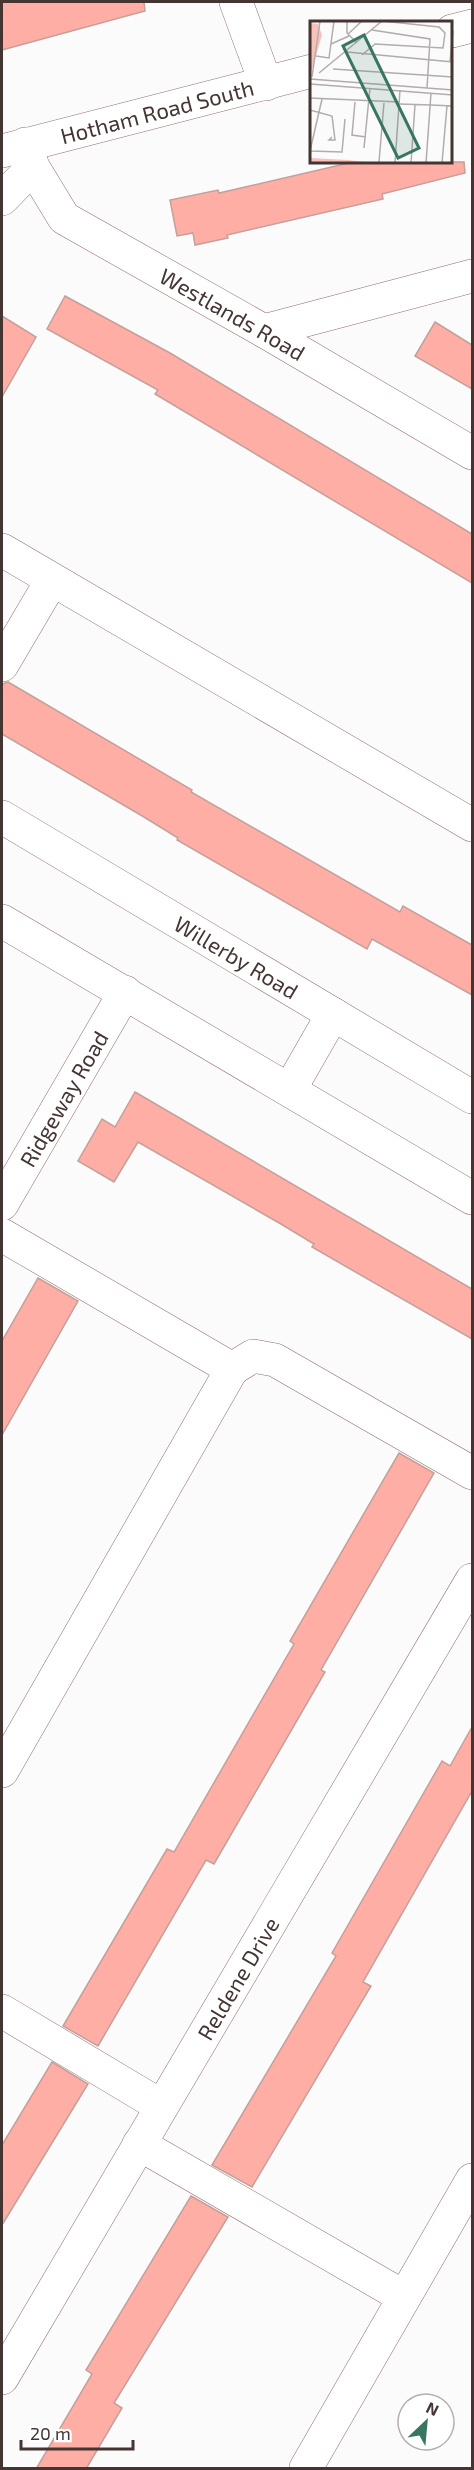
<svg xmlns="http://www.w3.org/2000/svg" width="474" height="2470" viewBox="0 0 474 2470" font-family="'Exo 2',sans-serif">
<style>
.building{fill:#feaea5;stroke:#c59f9a;stroke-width:1.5}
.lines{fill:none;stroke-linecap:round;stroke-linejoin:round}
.minor-casing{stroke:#926e6a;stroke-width:34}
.minor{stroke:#fff;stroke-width:33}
.labels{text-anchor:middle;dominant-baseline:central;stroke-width:4.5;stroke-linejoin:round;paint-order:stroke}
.street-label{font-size:22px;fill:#443533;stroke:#fff}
.inset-road{fill:none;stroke:#b2acab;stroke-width:1.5}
.view{fill:#397662;fill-opacity:0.15;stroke:#397662;stroke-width:3}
.inset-edge{fill:none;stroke:#443533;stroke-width:3}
</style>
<rect width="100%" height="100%" fill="#fbfbfb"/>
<g class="building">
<polygon points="2,2 144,2 145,11 2,50"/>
<polygon points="353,162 464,162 465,173 382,194 383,199 227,235 228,238 195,245 193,233 177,236 170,200 218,190 219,193"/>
<polygon points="65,296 170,353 472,534 472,583 155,394 158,390 47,329"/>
<polygon points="2,316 36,337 2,397"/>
<polygon points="435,322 472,345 472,389 415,356"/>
<polygon points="8,682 192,790 191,792 400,912 403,906 472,945 472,995 372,939 367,949 177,840 178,838 144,817 2,734 2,684"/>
<polygon points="135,1092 472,1289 472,1339 312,1247 314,1244 281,1224 138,1142 114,1182 78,1161 102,1119 115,1127"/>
<polygon points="38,1278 78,1301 2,1435 2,1341"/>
<polygon points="399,1453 434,1473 321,1670 325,1672 214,1864 206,1860 98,2046 63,2026 167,1849 174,1852 294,1644 290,1641"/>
<polygon points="472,1727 472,1791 363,1982 371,1986 252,2187 212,2165 336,1956 332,1953 442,1761 450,1766"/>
<polygon points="52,2062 88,2084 2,2225 2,2145"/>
<polygon points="191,2196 228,2217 114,2403 122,2408 86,2469 36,2469 92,2374 86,2370"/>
</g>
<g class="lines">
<g class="minor-casing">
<g id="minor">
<polyline points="236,2 266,84"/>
<polyline points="452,31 472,26"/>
<path id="s1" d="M25 144 33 167 64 218 264 331 472 453"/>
<path id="s2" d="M2 151 312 71"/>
<polyline points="2,199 33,167"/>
<polyline points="264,331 472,276"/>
<polyline points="2,550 472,825"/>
<polyline points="2,665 52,580"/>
<path id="s3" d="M2 817 472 1097"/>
<polyline points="2,921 472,1198"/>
<polyline points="290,1089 333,1014"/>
<path id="s4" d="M2 1204 125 992"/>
<polyline points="2,1235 232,1369 253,1356 275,1360 472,1473"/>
<polyline points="2,1771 232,1369"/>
<polyline points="2,2011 161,2106"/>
<polyline points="139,2144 404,2297"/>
<path id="s5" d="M2 2378 472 1580"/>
<polyline points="306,2468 472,2180"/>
</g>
</g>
<use href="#minor" class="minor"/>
</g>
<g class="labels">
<g class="street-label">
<text stroke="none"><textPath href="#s2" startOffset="160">Hotham Road South</textPath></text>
<text stroke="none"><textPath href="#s1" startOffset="278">Westlands Road</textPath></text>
<text stroke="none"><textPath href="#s3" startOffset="273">Willerby Road</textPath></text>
<text stroke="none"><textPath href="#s4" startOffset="122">Ridgeway Road</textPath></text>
<text stroke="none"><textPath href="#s5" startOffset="464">Reldene Drive</textPath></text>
</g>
</g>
<g transform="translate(310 21)">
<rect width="142" height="142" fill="#fbfbfb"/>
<path d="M0 2 8 3 12 14 0 55ZM0 137 38 139 64 142H0Z" fill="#f9c1ba"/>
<path class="inset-road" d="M37 0V12L47 22M62 9 120 18 117 67M38 13 52 0M21 23 39 15M37 31 143 41M52 34 65 23 133 27 135 12 129 6 72 0M6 35 19 37 24 0M140 41 143 10M23 48 143 56M9 52 72 0M2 56 10 0M0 58 143 69M0 63 143 74M0 77 90 81M45 81 42 114 56 116M90 83 121 84M121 84 143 85M0 89 22 95 25 119H19L22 116M54 127 60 67M0 130 32 131 35 98M0 130 12 78M69 141 74 82M85 142 90 69M101 142 105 84M116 142 121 72M132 142 137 85"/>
<path class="view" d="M54 14 109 127 88 137 33 25Z"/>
<rect width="142" height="142" class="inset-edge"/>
</g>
<rect width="474" height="2470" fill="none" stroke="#443533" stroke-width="6"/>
<g transform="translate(426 2422) rotate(26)"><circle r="28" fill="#ffffff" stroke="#b4aead" stroke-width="1.5"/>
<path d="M0-4.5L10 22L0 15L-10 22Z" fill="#397662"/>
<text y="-9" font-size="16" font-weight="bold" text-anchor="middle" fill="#443533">N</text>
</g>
<path d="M21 2440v9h112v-9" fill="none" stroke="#443533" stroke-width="3"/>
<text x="30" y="2440" font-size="18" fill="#443533" stroke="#ffffff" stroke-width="4.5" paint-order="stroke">20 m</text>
</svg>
